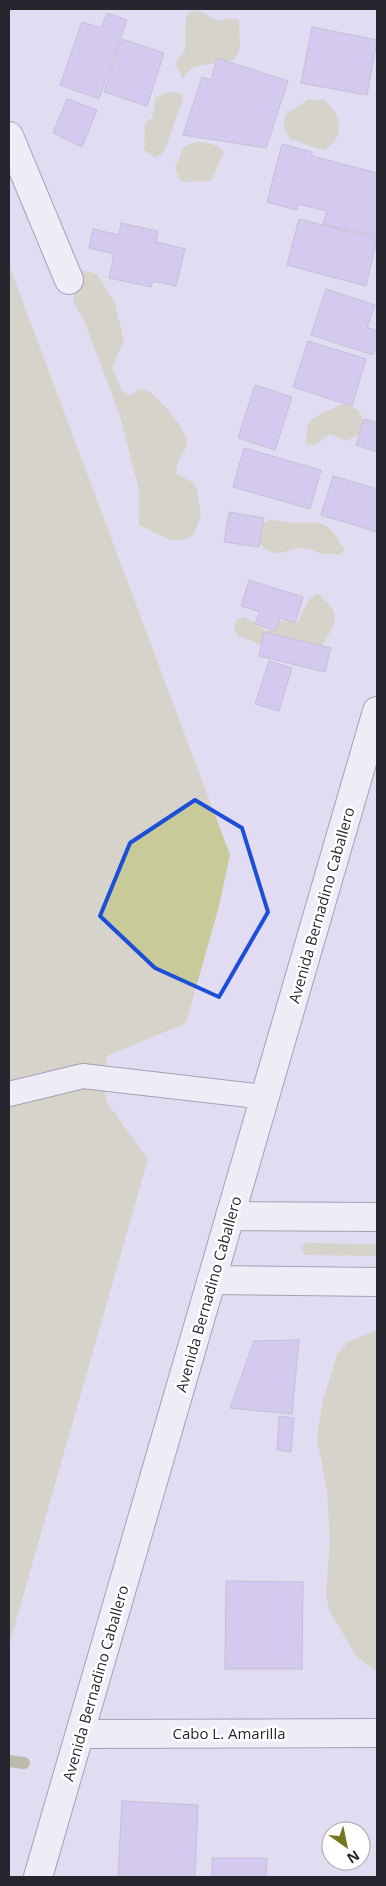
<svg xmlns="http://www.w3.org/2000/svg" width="386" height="1886" viewBox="0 0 386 1886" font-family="'Open Sans',sans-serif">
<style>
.green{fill:#c8cb99}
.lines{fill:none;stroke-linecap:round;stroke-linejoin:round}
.stream{stroke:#8f9255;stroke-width:12}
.building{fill:#c4b4ee;stroke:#a09baf}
.service-casing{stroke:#5a5568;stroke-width:26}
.minor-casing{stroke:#5a5568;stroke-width:30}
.tertiary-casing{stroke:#5a5568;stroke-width:30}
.service{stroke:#fff;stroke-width:24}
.minor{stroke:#fff;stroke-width:28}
.tertiary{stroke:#fff;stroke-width:28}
.marked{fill:none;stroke:#1d4ed8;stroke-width:4;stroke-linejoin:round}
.labels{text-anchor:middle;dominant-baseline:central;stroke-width:5;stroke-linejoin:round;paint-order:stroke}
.street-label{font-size:15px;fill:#27252d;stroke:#fff}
</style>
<rect width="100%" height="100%" fill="#e1dcf2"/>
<g class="green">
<path d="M198 10 217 21 230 18 239 20 240 47 235 59C216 68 194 58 183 79L175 64 185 50 186 17 189 13Z"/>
<polygon points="168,92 181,93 183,98 167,144 163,153 155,158 144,150 145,123 152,118 156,97"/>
<path d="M308 100H324C342 114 346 137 325 150 311 149 303 142 290 139 284 130 283 125 285 115Z"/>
<path d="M197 142C207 142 215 144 223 150V154L211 181 183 182 180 180 175 167C185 153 174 148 197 142Z"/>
<polygon points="9,265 230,855 219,906 186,1023 107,1056 104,1077 106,1101 148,1159 9,1645"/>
<path d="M81 270 97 274 115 303 124 341 112 367 122 391 130 395C134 392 138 389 144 389 154 390 187 430 187 442 186 454 174 460 177 474L192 482 197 489 201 514 195 533 188 539 170 540 139 525V491L120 416 85 323 74 303 73 286Z"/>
<path d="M343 404C360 407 367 418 361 434L346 441 330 434 314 446 305 443 308 424 313 418Z"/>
<path d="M270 520C278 520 292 523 298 523 328 521 329 525 345 550L338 555C332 553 327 555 322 554 316 552 310 548 304 548 285 547 275 564 258 541L263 524Z"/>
<path d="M317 593C332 605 342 615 329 634 325 639 323 645 318 651L270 649 237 635 234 628 237 619 245 617 266 631 274 628 280 621 297 622 309 600Z"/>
<polygon points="306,1243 377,1244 377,1256 304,1255 301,1247"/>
<polygon points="377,1330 377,1672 356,1656 329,1610 326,1594 330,1541 327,1490 317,1439 322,1404 337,1354 348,1342"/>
</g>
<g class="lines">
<polyline class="stream" points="9,1761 24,1763"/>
</g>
<g class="building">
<polygon points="107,13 127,20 99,99 60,85 82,22 101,28"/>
<polygon points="312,27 377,40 367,95 301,83"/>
<polygon points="122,39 164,53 147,106 104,92"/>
<polygon points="217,58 288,81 266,148 183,135 202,77 211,80"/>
<polygon points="67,99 97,110 82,147 53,133"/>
<polygon points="282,144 312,152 312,156 377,173 377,237 323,224 327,211 298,204 297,210 267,202"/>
<polygon points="299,219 377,239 366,286 287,265"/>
<polygon points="121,223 158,231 156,242 185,249 176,286 153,281 151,287 109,278 114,254 89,248 93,229 119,235"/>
<polygon points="326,289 375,305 367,327 377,331 377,343 373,355 311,335"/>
<polygon points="308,341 366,359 352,406 293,387"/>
<polygon points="255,385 292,397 275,450 238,438"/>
<polygon points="364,419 377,423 377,452 356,445"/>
<polygon points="244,448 321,470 310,509 233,487"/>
<polygon points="333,476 377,489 377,532 321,515"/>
<polygon points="229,512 264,518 259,547 224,542"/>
<polygon points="249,580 303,597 295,623 280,618 276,631 255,624 260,612 241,606"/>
<polygon points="264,632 331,648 325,672 259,656"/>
<polygon points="269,661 292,668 279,711 255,704"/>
<polygon points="299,1340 292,1414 230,1408 254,1341"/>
<polygon points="279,1416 294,1418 291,1452 277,1450"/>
<polygon points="226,1581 303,1582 302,1669 225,1669"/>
<polygon points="122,1801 198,1805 195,1877 118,1877"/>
<polygon points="212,1858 267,1858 266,1877 212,1877"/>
</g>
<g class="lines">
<g class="service-casing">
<polyline id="service" points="9,1094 83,1076 265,1097"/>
</g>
<g class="minor-casing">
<g id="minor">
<polyline points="9,136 69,280"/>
<polyline points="230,1216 377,1217"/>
<polyline points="212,1280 377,1282"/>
<polyline points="80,1734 377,1733"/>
</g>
</g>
<g class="tertiary-casing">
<polyline id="tertiary" points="38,1877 377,711"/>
</g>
<use href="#service" class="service"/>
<use href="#minor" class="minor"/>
<use href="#tertiary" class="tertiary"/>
</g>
<path d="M0 0H386V1886H0ZM195 800 242 828 268 912 219 997 155 968 100 916 130 843Z" fill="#e1dcf2" fill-opacity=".55" fill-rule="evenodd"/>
<path class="marked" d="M195 800 242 828 268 912 219 997 155 968 100 916 130 843Z"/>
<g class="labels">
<g class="street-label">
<text transform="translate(321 905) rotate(-74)">Avenida Bernadino Caballero</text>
<text transform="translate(208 1294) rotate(-74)">Avenida Bernadino Caballero</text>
<text transform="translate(95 1683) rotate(-74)">Avenida Bernadino Caballero</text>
<text x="229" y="1733">Cabo L. Amarilla</text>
</g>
</g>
<rect width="386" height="1886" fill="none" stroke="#27252d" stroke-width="20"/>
<g transform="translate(346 1846) rotate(147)"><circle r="24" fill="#ffffff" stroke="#a9a8ab"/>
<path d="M0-4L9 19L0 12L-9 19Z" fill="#75761d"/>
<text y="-8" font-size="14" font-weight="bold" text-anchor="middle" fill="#27252d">N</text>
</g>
</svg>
